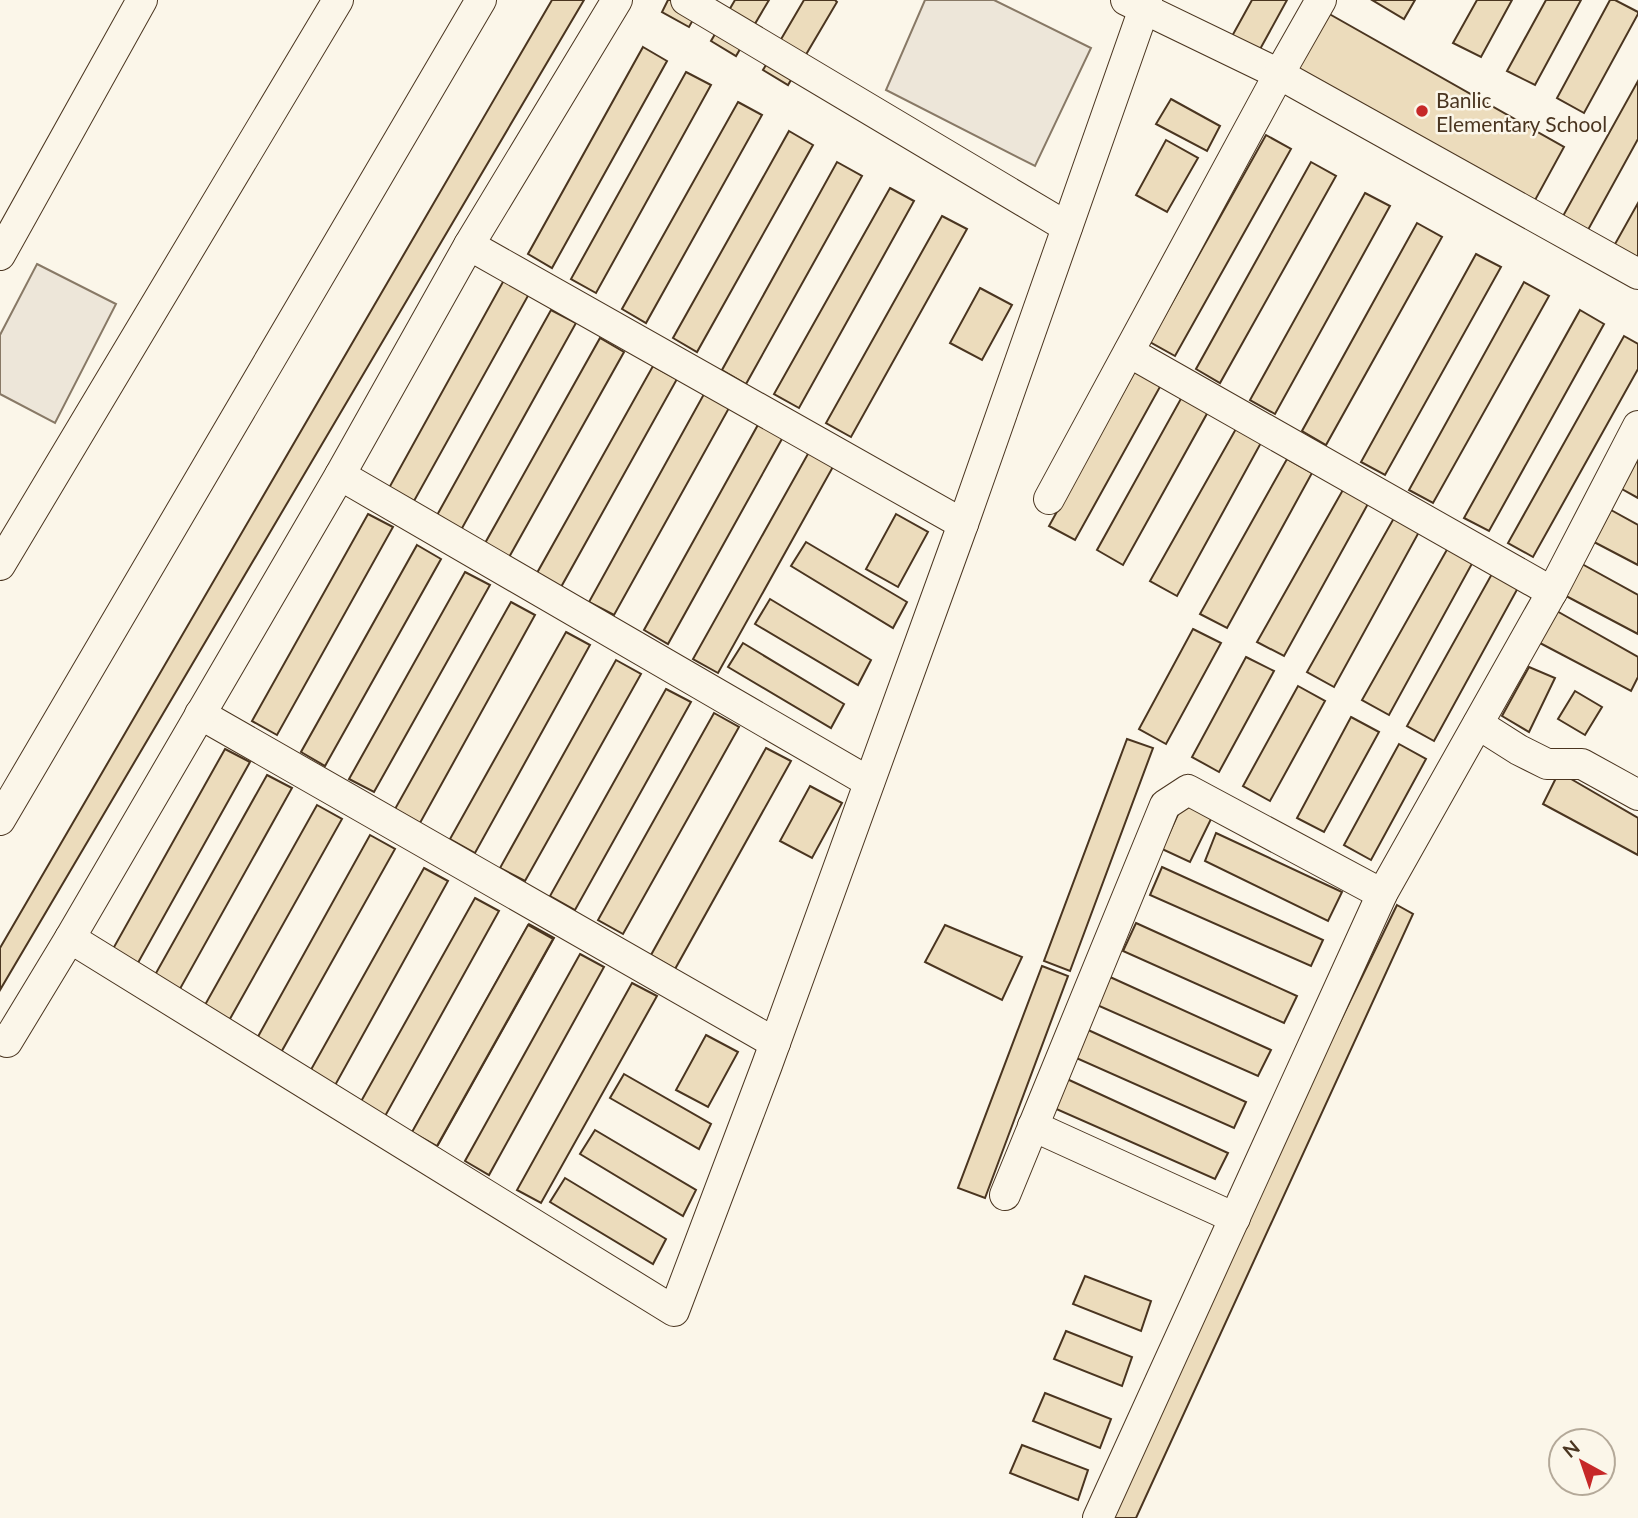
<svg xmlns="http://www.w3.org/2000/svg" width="1638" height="1518" viewBox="0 0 1638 1518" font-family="Lato,sans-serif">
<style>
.green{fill:#ede6d9;stroke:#887966;stroke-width:2}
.building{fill:#ecdcbc;stroke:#4a3520;stroke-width:2}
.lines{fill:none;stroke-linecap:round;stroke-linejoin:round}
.minor-casing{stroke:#4a3520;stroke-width:32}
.minor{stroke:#fbf6e9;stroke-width:30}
.poi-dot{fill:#c62828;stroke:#fbf6e9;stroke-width:2.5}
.labels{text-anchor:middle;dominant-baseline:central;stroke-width:5;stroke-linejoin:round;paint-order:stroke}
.poi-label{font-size:21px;fill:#4a3520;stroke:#fbf6e9;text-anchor:start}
</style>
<rect width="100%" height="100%" fill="#fbf6e9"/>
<g class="green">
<polygon points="925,0 994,0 1091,48 1035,166 886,90"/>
<polygon points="37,264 116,304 55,423 0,394 0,335"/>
</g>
<g class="building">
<polygon points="552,0 584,0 0,990 0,948"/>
<polygon points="668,0 704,0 689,27 662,12"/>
<polygon points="735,0 769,0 736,56 711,41"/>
<polygon points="804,0 835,0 837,2 788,85 763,70"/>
<polygon points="1252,0 1287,0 1253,62 1226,47"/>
<polygon points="1372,0 1415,0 1404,19"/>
<polygon points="1477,0 1512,0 1481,57 1453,43"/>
<polygon points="1546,0 1581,0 1535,85 1507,71"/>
<polygon points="1610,0 1615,0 1638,12 1638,14 1584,113 1557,98"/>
<polygon points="1317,7 1564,147 1528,213 1279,74"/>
<polygon points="643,47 667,61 552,268 528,254"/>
<polygon points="686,72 711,85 596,293 571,279"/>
<polygon points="1638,81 1638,139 1583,239 1558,225"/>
<polygon points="1171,99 1220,126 1207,151 1156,124"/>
<polygon points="738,102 762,115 646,323 622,309"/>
<polygon points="789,131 813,145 697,352 673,338"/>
<polygon points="1266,135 1291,149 1175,356 1150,342"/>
<polygon points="1166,140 1198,158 1167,212 1136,195"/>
<polygon points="837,162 862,176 746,384 722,370"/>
<polygon points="1311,162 1336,176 1220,383 1196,369"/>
<polygon points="890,188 914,201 799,408 774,394"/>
<polygon points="1365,193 1390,206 1275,414 1250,400"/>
<polygon points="1638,203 1638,260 1610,253"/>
<polygon points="942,216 967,229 851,437 826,423"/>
<polygon points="1417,223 1442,237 1326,445 1302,431"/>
<polygon points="1476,254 1501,267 1385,475 1361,462"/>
<polygon points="504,280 529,294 414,501 389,488"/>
<polygon points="1524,282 1549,296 1433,503 1409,490"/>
<polygon points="980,288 1012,305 982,360 950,343"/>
<polygon points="551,310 576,323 461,530 436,517"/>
<polygon points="1580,310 1604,324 1489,531 1464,518"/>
<polygon points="1624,336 1638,344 1638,369 1533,557 1508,543"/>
<polygon points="600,338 624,352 508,559 484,545"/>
<polygon points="653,366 677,379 561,587 537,573"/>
<polygon points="1135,371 1161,385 1075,540 1049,526"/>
<polygon points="704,394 729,408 614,615 589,602"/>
<polygon points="1183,395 1209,410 1123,565 1097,550"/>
<polygon points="759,423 783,437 668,644 644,630"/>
<polygon points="1237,427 1262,441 1177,596 1150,581"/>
<polygon points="809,452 834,465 718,673 693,659"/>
<polygon points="1638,458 1638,498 1620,488"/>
<polygon points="1287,459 1312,473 1227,628 1200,614"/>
<polygon points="1344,488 1369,502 1284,656 1257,642"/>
<polygon points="1611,510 1638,525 1638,565 1594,542"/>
<polygon points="368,514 393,527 277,735 252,721"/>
<polygon points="896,514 928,532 898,587 866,569"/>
<polygon points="1394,518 1419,532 1334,687 1307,672"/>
<polygon points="806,542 907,602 893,628 791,566"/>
<polygon points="417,545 441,559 325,766 301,752"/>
<polygon points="1449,546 1474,560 1389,715 1362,700"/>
<polygon points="1582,564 1638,595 1638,634 1566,596"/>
<polygon points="465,572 490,585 374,792 349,779"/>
<polygon points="1493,572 1519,586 1434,741 1407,726"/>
<polygon points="770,599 871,660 858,685 755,624"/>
<polygon points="511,602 535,615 420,823 395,809"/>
<polygon points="1555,610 1638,657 1638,677 1631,691 1538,642"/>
<polygon points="1193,629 1221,643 1166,744 1139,729"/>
<polygon points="566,632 590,645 475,853 450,839"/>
<polygon points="743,643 844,704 831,728 728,667"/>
<polygon points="1246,657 1274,671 1219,772 1192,757"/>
<polygon points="616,660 641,674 525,881 500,868"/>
<polygon points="1529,667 1555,678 1529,732 1502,716"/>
<polygon points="1298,686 1325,701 1270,801 1243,786"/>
<polygon points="666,689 691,702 575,910 550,896"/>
<polygon points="1575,691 1602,707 1585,735 1558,719"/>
<polygon points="714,713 739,727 623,934 598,920"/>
<polygon points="1351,717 1379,732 1324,832 1297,818"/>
<polygon points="1127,739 1153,748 1070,971 1044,961"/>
<polygon points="1399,744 1426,759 1371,860 1344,845"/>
<polygon points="766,748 791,761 675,969 651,955"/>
<polygon points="225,749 250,762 134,970 109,956"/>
<polygon points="1559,772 1638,818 1638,855 1543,804"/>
<polygon points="267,775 292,788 176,996 151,982"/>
<polygon points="810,786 842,803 812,858 780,841"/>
<polygon points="1185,799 1214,813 1190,862 1162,849"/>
<polygon points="317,805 342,819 226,1026 201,1012"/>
<polygon points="1216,833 1342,892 1328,921 1205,861"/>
<polygon points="370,835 395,849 279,1056 255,1042"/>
<polygon points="1162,867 1323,940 1311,966 1150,895"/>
<polygon points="424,868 448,881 333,1089 308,1075"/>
<polygon points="475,898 499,911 384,1118 359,1105"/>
<polygon points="1397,905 1413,914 1136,1518 1109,1518 1244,1219"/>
<polygon points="1136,923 1297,996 1284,1023 1123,951"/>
<polygon points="529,924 554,938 438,1145 413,1131"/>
<polygon points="528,925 553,939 437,1146 412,1132"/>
<polygon points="945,925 1022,957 1002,1000 925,962"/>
<polygon points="580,954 604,967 489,1175 465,1161"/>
<polygon points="1042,966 1068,976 985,1198 958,1188"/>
<polygon points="1110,977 1271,1050 1258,1076 1097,1005"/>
<polygon points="632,983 657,996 541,1203 517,1190"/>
<polygon points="1086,1029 1246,1102 1234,1128 1074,1057"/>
<polygon points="706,1035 738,1052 708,1107 676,1090"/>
<polygon points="624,1074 711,1124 699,1149 610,1098"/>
<polygon points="1067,1079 1228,1153 1215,1179 1054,1108"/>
<polygon points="595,1130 696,1190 683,1216 580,1154"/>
<polygon points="565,1178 666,1239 653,1264 550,1202"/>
<polygon points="1085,1276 1151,1301 1141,1331 1073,1304"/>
<polygon points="1066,1331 1132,1357 1122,1386 1054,1359"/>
<polygon points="1045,1393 1111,1419 1100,1448 1033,1421"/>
<polygon points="1022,1445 1088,1470 1078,1500 1010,1473"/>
</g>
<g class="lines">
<g class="minor-casing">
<g id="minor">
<polyline points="686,0 1067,227"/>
<polyline points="1126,0 1279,74 1638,274"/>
<polyline points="469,245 963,524"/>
<polyline points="0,255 142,0"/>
<polyline points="1129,352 1552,592"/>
<polyline points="340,475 869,782"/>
<polyline points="1049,499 1279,74 1321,0"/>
<polyline points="0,565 338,0"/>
<polyline points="200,714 775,1043"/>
<polyline points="1478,724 1519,750 1547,764 1582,764 1638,795"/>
<polyline points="0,820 481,0"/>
<polyline points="70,938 674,1311 767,1065 963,524 1147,0"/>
<polyline points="0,1039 7,1042 70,938 340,475 469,245 617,0"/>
<polyline points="1033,1126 1235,1218"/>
<polyline points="1005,1195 1165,805 1188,790 1382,894"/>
<polyline points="1098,1518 1382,894 1552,592 1638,426"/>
</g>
</g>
<use href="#minor" class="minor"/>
</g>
<circle class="poi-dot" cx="1422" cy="111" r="7"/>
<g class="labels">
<g class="poi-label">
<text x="1436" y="99">Banlic<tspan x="1436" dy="24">Elementary School</tspan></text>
</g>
</g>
<g transform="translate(1582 1462) rotate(320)"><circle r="33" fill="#fbf6e9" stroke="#b4a999" stroke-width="2"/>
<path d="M0-5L12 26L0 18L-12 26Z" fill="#c62828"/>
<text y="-10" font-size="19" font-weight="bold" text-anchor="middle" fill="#4a3520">N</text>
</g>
</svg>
